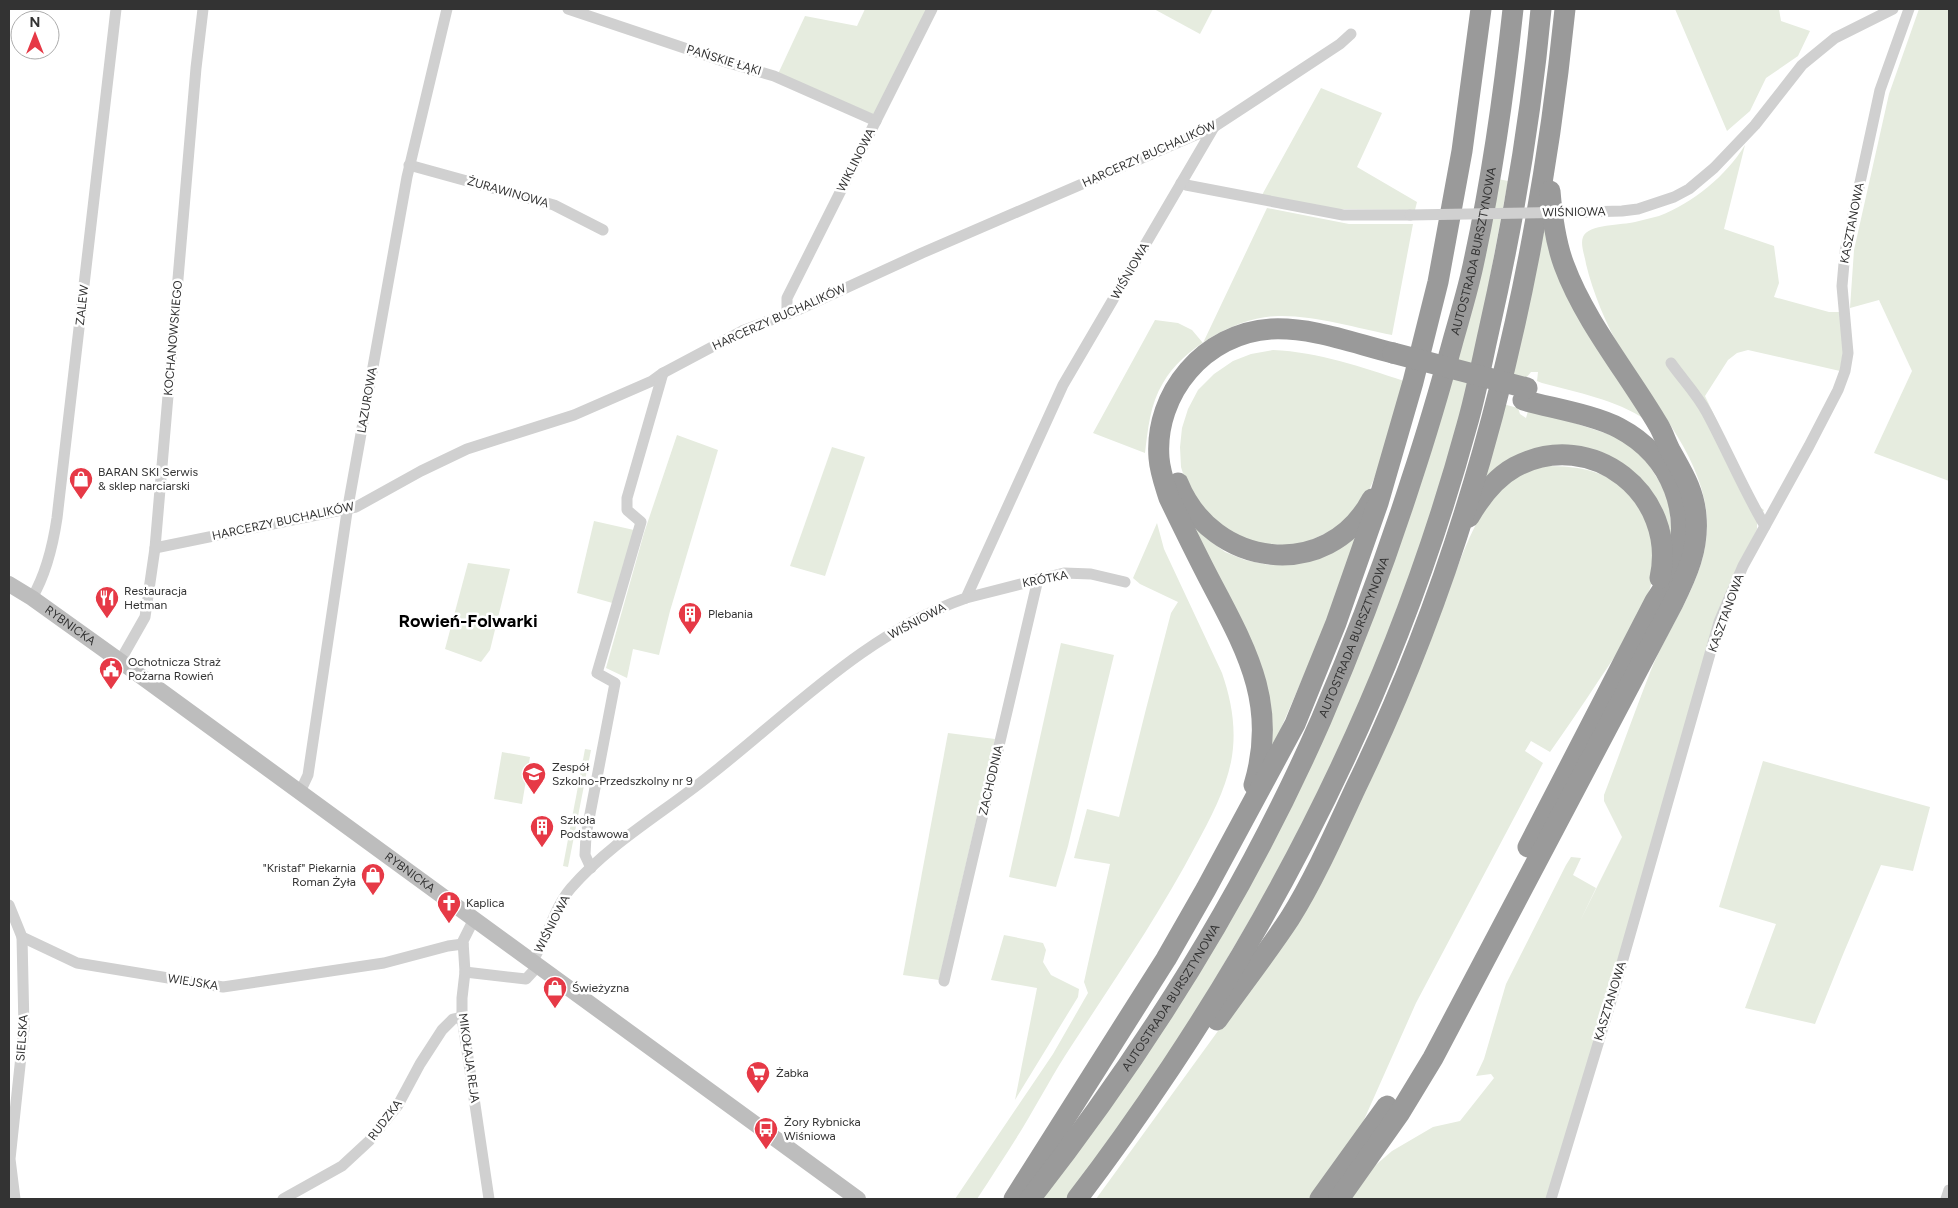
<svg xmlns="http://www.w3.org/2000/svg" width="1958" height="1208" viewBox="0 0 1958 1208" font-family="Figtree,sans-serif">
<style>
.green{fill:#e6ecdf}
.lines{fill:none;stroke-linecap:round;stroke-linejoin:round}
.street{stroke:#d0d0d0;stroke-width:11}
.secondary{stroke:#bdbdbd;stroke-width:16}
.highway{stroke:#9a9a9a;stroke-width:21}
.street-bridge{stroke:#d0d0d0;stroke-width:11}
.highway-bridge{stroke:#9a9a9a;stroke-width:21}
.labels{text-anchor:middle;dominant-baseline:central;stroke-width:5;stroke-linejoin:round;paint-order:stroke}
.street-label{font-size:12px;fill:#333;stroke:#fff}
.poi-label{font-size:12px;fill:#333;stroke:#fff;text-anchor:start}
.district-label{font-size:18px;font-weight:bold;fill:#000;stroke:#fff}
</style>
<rect width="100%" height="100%" fill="#fff"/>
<g class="green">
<polygon points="865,9 928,9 875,115 778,74 805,16 857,26"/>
<polygon points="1154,9 1213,9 1200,34"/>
<polygon points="1675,9 1779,9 1781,21 1810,31 1798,56 1766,78 1750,111 1727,131"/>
<polygon points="1919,9 1949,9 1949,481 1874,453 1912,371 1879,300 1850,308 1854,250 1889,94"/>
<polygon points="1321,88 1382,113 1357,167 1417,202 1415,210 1332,209 1262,195"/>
<path d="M1745 145 1724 229 1774 246 1779 283 1774 297 1829 312H1840L1844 346 1840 371 1748 350 1737 353 1728 360 1705 396 1758 506 1764 510 1757 523V529L1721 604 1609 994 1546 1199H1348L1371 1169 1392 1151 1433 1127 1460 1121 1494 1078 1491 1074 1476 1076 1484 1059 1506 984 1566 865 1571 857 1581 858 1573 875 1596 888 1580 921 1622 837 1604 801V795C1620 753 1635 711 1651 670 1671 621 1709 576 1707 521 1705 458 1651 402 1621 350 1606 324 1593 293 1586 264 1585 256 1580 245 1583 237 1588 224 1623 225 1635 222 1643 220 1651 218 1659 216 1693 203 1726 176 1745 145Z"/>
<polygon points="1498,179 1508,181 1474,362 1436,504 1366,691 1299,835 1175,1048 1067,1199 1039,1199 1102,1114 1331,713"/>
<path d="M1267 208 1349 224H1413L1392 335C1357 328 1313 315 1278 316 1237 317 1184 347 1163 383 1150 404 1148 429 1145 453L1093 433 1155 320 1178 323 1192 330 1203 343Z"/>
<path d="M1545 225 1646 420C1615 399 1578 393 1542 383L1537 381 1538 372H1531L1526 378 1511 374Z"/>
<path d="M1273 350C1319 352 1361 367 1404 381L1379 467 1370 488 1356 510 1339 527 1298 546 1251 543 1213 523 1187 486 1181 467 1180 447 1182 428 1188 409 1198 390 1214 374 1233 361 1251 354Z"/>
<path d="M1503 404 1518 408 1520 414 1526 418 1528 411 1565 420 1617 437 1642 454 1669 497 1672 543C1666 528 1662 510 1654 495 1642 474 1617 464 1598 452L1483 483Z"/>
<polygon points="677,435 718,450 670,611 659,655 633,649 627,678 606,668 644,533"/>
<polygon points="832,447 865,457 825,576 790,566"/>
<path d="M1542 466C1583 466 1614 470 1638 507 1641 513 1648 520 1650 527 1652 537 1654 561 1653 572 1650 609 1617 653 1597 683 1582 706 1566 729 1550 752L1531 741 1525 751 1543 763 1416 1003 1355 1140 1311 1199H1096L1247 991 1448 591C1464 553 1475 511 1507 483 1516 475 1532 471 1542 466Z"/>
<polygon points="594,521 634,530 616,604 577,593"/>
<path d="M1157 523 1164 549 1222 673C1232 702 1237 731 1231 762 1225 791 1210 819 1196 845 1159 915 1115 979 1072 1045 1054 1072 1039 1101 1022 1129 1007 1153 992 1176 977 1199H955L1053 1054 1088 993 1084 982 1110 864 1074 858 1087 809 1119 817 1146 709 1171 613 1178 602 1140 584 1133 578Z"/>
<polygon points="1191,523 1205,537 1225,552 1245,560 1269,565 1286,564 1361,530 1329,617 1268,758 1270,741"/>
<polygon points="468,563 510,569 490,650 481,662 445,649"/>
<polygon points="1061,643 1114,655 1068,846 1056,887 1009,877"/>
<polygon points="948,733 995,739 939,980 903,975"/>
<polygon points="585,749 591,750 568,867 563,866"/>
<polygon points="502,752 530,757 522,804 494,799"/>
<polygon points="1763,761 1930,807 1913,871 1881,865 1844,952 1815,1024 1745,1008 1776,924 1719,907"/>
<polygon points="1004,935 1043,943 1046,950 1043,962 1051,975 1079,989 1078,997 1015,1100 1037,988 991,980"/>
</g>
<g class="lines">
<g class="street">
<polyline points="568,9 729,63 774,76 876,121"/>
<polyline points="409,165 554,205 603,230"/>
<polyline points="1181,183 1186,185 1343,215 1410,215"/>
<polyline points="1584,212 1622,211 1638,209 1674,197 1689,189 1714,168 1755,125 1802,65 1835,38 1893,9"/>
<polyline points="787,314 787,298 932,9"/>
<path d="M1671 363C1683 380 1697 394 1707 413 1727 450 1743 489 1765 526"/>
<polyline points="155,548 356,507 421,471 467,449 574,415 652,381 663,373 742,331 800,309 922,253 1214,127 1340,44 1351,34"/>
<path d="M32 598C46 574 53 545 57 518L116 9"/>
<polyline points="966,598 1064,573 1091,574 1125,582"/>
<polyline points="120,661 145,617 155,548 196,68 203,9"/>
<polyline points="300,792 308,775 347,512 407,177 447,9"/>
<polyline points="591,868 585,855 586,835 615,683 597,673 641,522 627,510 627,498 663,373"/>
<polyline points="9,905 22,937 77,963 223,987 384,963 448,946 463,944"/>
<polyline points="474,919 463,941 465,972 462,998 462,1017 489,1199"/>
<path d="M532 961C548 939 553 909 571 888 610 843 663 813 709 776 791 712 865 633 966 598L1063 385 1214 127"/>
<polyline points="465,972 526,979 538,966"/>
<polyline points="944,981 1038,579"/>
<polyline points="15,1199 10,1159 24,1028 22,937"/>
<polyline points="283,1199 342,1166 369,1141 398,1105 420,1064 442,1030 453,1019 462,1017"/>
<polyline points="1551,1199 1614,991 1719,622 1743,566 1809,446 1838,390 1845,371 1848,353 1842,286 1845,252 1880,90 1909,9"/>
<polyline points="1946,1199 1949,1190"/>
</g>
<path class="secondary" id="s1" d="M9 584 32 598 120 661 858 1199"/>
<g class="highway">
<path d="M1523 400C1551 408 1595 415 1619 428 1672 456 1695 515 1673 571 1668 582 1661 592 1655 601L1528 847"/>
<path d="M1178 483C1212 568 1328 583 1372 499"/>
<path d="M1469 517C1480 498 1495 478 1515 467 1592 426 1678 495 1660 578"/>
<path d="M1254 785C1277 709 1250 656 1215 590 1199 560 1184 529 1169 498 1165 485 1160 472 1159 458 1154 393 1205 333 1271 329 1312 327 1353 343 1393 353"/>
<path d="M1217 1020C1241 986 1267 953 1290 918 1315 878 1336 830 1356 787 1474 544 1538 277 1565 9"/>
<polyline points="1014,1199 1166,959 1206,889 1295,724 1336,623 1378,503 1413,382 1438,282 1462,151 1481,9"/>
<path id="s2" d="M1030 1199C1145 1052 1246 891 1321 720 1355 641 1385 562 1411 481 1427 433 1441 385 1454 337 1461 312 1469 286 1474 261 1492 178 1504 93 1513 9"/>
<path d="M1077 1199C1110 1156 1141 1112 1171 1067 1302 870 1405 653 1467 425 1476 394 1482 361 1489 330 1513 224 1531 117 1541 9"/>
<polyline points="1320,1199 1387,1106"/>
<path d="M1339 1199 1399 1114 1433 1058 1673 603C1687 575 1699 548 1696 516 1694 490 1682 472 1670 450 1666 442 1663 433 1659 426 1628 373 1585 322 1564 265 1555 241 1552 216 1550 191"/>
</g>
<polyline class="street-bridge" points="1410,215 1584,212"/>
<polyline class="highway-bridge" points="1393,353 1527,388"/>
</g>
<defs>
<g id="shop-pin" transform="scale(1.25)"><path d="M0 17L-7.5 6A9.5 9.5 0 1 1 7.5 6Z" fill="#e63946" stroke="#fff"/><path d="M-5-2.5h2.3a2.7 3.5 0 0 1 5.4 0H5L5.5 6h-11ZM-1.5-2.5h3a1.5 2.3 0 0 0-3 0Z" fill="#fff"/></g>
<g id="restaurant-pin" transform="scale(1.25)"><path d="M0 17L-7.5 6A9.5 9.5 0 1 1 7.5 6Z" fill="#e63946" stroke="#fff"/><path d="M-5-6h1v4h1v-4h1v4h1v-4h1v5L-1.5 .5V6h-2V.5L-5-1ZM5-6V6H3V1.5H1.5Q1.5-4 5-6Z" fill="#fff"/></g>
<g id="building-pin" transform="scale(1.25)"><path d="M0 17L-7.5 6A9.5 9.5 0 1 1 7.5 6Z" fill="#e63946" stroke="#fff"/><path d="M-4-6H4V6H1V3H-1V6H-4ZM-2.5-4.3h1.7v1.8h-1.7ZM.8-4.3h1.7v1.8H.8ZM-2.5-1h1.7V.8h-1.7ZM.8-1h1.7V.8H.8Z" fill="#fff"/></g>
<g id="civic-pin" transform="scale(1.25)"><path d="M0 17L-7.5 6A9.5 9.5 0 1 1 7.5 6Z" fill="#e63946" stroke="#fff"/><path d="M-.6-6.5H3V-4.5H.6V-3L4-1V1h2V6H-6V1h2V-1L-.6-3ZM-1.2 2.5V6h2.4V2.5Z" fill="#fff"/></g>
<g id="school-pin" transform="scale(1.25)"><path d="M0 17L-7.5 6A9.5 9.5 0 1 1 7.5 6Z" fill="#e63946" stroke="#fff"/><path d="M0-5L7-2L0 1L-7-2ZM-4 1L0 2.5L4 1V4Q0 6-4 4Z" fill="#fff"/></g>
<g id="church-pin" transform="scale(1.25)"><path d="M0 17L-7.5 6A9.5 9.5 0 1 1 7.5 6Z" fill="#e63946" stroke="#fff"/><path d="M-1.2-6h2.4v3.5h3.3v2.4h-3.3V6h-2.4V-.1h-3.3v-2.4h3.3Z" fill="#fff"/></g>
<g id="supermarket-pin" transform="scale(1.25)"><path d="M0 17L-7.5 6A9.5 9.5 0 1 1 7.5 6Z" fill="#e63946" stroke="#fff"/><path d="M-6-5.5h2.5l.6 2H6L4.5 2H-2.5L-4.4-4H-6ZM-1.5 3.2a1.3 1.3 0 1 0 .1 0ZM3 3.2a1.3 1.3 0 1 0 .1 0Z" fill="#fff"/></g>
<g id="bus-pin" transform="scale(1.25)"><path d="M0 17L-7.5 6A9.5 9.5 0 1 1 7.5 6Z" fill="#e63946" stroke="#fff"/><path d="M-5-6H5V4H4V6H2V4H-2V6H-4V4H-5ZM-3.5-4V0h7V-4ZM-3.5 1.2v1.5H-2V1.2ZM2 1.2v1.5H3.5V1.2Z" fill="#fff"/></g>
</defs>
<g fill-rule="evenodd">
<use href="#shop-pin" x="81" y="479"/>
<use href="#restaurant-pin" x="107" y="598"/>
<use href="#building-pin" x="690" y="614"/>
<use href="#civic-pin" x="111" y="669"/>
<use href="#school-pin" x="534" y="774"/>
<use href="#building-pin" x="542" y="827"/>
<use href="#shop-pin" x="373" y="875"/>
<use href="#church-pin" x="449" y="903"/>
<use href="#shop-pin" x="555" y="988"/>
<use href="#supermarket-pin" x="758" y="1073"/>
<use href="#bus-pin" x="766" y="1129"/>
</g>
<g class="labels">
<g class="street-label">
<text transform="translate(724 60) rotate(17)">PAŃSKIE ŁĄKI</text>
<text transform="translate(1149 154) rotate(-24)">HARCERZY BUCHALIKÓW</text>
<text transform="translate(856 160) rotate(-63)">WIKLINOWA</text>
<text transform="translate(508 192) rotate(16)">ŻURAWINOWA</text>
<text transform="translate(1574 212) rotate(-1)">WIŚNIOWA</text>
<text transform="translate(1852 223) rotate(-79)">KASZTANOWA</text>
<text stroke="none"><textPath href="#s2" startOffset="1056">AUTOSTRADA BURSZTYNOWA</textPath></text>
<text transform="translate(1130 271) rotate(-60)">WIŚNIOWA</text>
<text transform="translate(82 305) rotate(-84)">ZALEW</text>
<text transform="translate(779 317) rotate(-24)">HARCERZY BUCHALIKÓW</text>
<text transform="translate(173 338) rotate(-85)">KOCHANOWSKIEGO</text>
<text transform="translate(367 400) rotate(-80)">LAZUROWA</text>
<text transform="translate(283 521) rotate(-12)">HARCERZY BUCHALIKÓW</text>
<text transform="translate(1045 579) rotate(-11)">KRÓTKA</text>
<text transform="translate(1726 613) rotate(-70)">KASZTANOWA</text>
<text transform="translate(917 621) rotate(-28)">WIŚNIOWA</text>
<text stroke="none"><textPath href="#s1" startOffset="74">RYBNICKA</textPath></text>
<text stroke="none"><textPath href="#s2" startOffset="651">AUTOSTRADA BURSZTYNOWA</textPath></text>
<text transform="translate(991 780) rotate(-77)">ZACHODNIA</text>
<text stroke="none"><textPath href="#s1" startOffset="494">RYBNICKA</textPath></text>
<text transform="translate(552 924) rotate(-63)">WIŚNIOWA</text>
<text transform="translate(193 982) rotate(9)">WIEJSKA</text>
<text stroke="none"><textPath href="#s2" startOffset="246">AUTOSTRADA BURSZTYNOWA</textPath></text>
<text transform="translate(1610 1001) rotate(-73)">KASZTANOWA</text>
<text transform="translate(22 1038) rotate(-86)">SIELSKA</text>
<text transform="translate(469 1058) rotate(82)">MIKOŁAJA REJA</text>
<text transform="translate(385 1120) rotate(-53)">RUDZKA</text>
</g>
<g class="poi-label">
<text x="98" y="472">BARAN SKI Serwis<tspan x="98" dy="14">&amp; sklep narciarski</tspan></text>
<text x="124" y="591">Restauracja<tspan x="124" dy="14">Hetman</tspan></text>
<text x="708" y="614">Plebania</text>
<text x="128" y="662">Ochotnicza Straż<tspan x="128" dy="14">Pożarna Rowień</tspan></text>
<text x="552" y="767">Zespół<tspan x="552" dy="14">Szkolno-Przedszkolny nr 9</tspan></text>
<text x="560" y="820">Szkoła<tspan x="560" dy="14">Podstawowa</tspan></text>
<text x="356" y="868" text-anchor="end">"Kristaf" Piekarnia<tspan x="356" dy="14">Roman Żyła</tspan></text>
<text x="466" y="903">Kaplica</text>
<text x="572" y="988">Świeżyzna</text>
<text x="776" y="1073">Żabka</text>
<text x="784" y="1122">Żory Rybnicka<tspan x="784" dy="14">Wiśniowa</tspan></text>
</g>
<g class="district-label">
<text x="468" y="621">Rowień-Folwarki</text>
</g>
</g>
<rect width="1958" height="1208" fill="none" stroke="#333333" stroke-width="20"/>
<g transform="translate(35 35)"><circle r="24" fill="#ffffff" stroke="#adadad"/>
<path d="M0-4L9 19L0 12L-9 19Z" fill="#e63946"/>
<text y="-8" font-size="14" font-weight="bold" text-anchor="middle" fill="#333333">N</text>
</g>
</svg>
